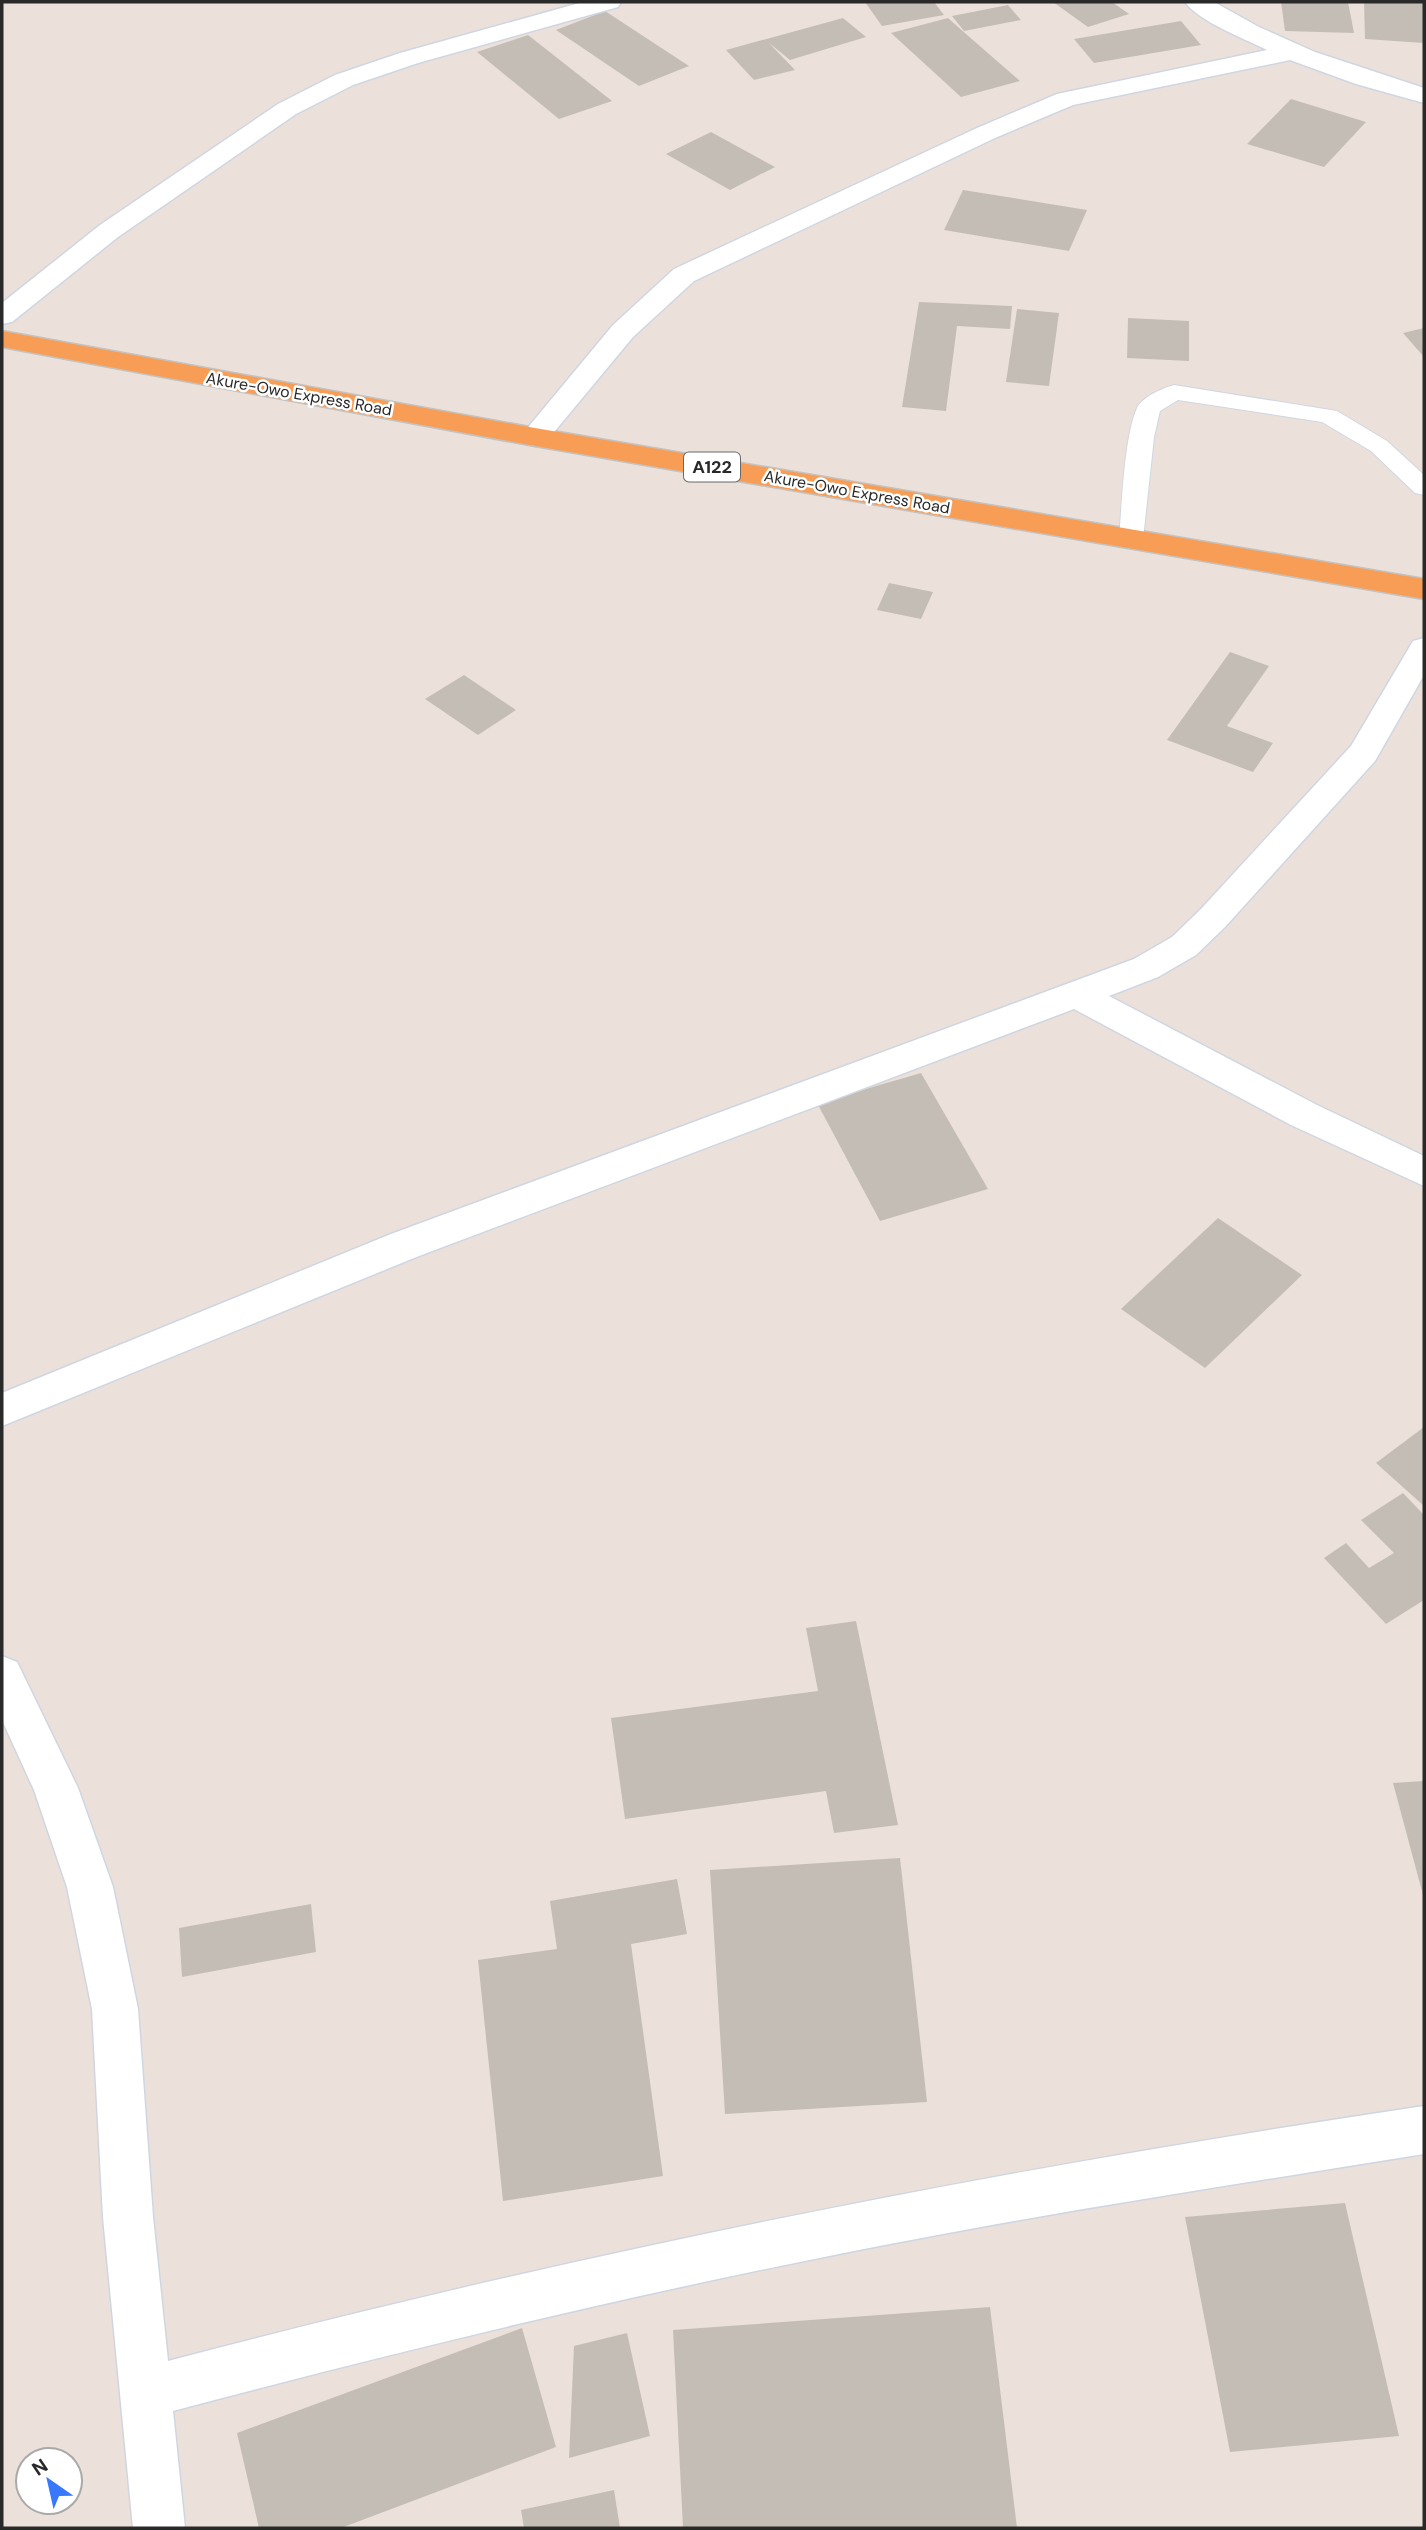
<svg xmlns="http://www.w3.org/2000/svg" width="1426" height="2530" viewBox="0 0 1426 2530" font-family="'DM Sans',sans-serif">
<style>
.building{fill:#c4bdb6}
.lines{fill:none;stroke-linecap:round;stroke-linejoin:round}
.service-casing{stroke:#cfd6e2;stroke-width:2}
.minor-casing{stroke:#cfd6e2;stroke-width:3}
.trunk-casing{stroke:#c3c3c3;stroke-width:3}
.service{fill:#fff;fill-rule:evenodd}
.minor{fill:#fff;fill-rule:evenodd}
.trunk{fill:#f89d56;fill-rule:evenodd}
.labels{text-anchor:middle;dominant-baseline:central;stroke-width:5;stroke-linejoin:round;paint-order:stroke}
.far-street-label{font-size:16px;fill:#292929;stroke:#fff}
.shield{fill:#fff;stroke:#696969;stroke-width:2}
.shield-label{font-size:18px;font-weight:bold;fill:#292929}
</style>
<rect width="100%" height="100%" fill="#ebe1da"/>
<g class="building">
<polygon points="865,2 934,2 944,15 882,26"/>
<polygon points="1053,2 1112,2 1129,14 1088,27"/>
<polygon points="1281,2 1348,2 1354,33 1285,31"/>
<polygon points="1364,2 1423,2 1424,43 1365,39"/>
<polygon points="1008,5 1021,20 964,31 952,16"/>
<polygon points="605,11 689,66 639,86 556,30"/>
<polygon points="843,18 866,37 790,60 769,43 795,70 754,80 726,50"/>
<polygon points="948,18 966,34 1020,81 961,97 891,33"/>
<polygon points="1181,21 1201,45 1094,63 1074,39"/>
<polygon points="528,35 612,101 559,119 477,52"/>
<polygon points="1291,99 1366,122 1324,167 1247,144"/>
<polygon points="711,132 775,167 730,190 666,154"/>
<polygon points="963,190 1087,210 1069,251 944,230"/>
<polygon points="919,302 1012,306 1010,329 957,326 946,411 902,407"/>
<polygon points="1017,309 1059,313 1049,386 1006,382"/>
<polygon points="1128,318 1189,321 1189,361 1127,358"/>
<polygon points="1424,328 1424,357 1403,333"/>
<polygon points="889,583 933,592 921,619 877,610"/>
<polygon points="1230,652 1269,666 1227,726 1273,743 1253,772 1167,740"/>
<polygon points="464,675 516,710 478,735 425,699"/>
<polygon points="921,1073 988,1189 880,1221 817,1103"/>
<polygon points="1218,1218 1302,1275 1205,1368 1121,1309"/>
<polygon points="1424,1427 1424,1506 1376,1463"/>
<polygon points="1403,1493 1424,1515 1424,1600 1386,1624 1324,1558 1346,1543 1369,1568 1394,1553 1361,1520"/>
<polygon points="856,1621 898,1825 834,1833 826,1791 625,1819 611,1718 818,1691 806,1628"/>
<polygon points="1424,1781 1424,1895 1423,1895 1393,1783"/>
<polygon points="900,1858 927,2102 725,2114 710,1870"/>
<polygon points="677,1879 687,1934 631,1944 663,2176 503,2201 478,1960 557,1949 550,1901"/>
<polygon points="311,1904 316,1952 182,1977 179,1928"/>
<polygon points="1345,2203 1399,2436 1230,2452 1185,2217"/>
<polygon points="990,2307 1017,2528 683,2528 673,2330"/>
<polygon points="522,2328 556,2447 341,2528 259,2528 237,2433"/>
<polygon points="627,2333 650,2436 569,2458 574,2346"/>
<polygon points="614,2490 620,2528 524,2528 521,2510"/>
</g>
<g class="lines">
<g class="service-casing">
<path id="service" d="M1174 385 1337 411 1387 441 1424 475V495L1415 493 1371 451 1322 422 1178 400 1160 411 1154 437 1143 539 1140 544 1131 547 1122 544 1119 539C1122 505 1124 437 1137 408 1142 397 1163 388 1174 385Z"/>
</g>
<g class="minor-casing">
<g id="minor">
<polygon points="583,2 621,2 618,7 418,63 353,85 296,114 118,237 12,322 2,324 2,303 100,225 278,104 335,75 400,53"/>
<path d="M1185 2H1214L1259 27 1315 52 1424 88V103L1356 84 1290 60 1073 105 995 138 694 281 633 337 545 443 535 446 525 443 520 437 613 325 674 269 977 128 1057 94 1267 50C1245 39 1198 21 1185 2Z"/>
<polygon points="1424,638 1424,675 1375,761 1225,927 1196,955 1158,977 1109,996 1317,1105 1424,1156 1424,1186 1291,1125 1074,1009 419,1256 2,1426 2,1393 391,1234 1134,959 1172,937 1201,909 1351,746 1413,641"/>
<path d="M2 1656 17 1662 78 1788 113 1887 138 2009 153 2217 168 2361C585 2251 998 2169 1424 2106V2154C1264 2180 1103 2204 943 2234 684 2282 428 2343 173 2411L185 2528H133L103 2217 92 2009 67 1887 34 1790 2 1720Z"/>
</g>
</g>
<g class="trunk-casing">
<polygon id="trunk" points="2,331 535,428 1424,579 1424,599 535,446 2,347"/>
</g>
<use href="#service" class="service"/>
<use href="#minor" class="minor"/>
<use href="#trunk" class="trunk"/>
</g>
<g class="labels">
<g class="far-street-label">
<text transform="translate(299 394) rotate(10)">Akure-Owo Express Road</text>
<text transform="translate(857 492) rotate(10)">Akure-Owo Express Road</text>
</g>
<rect class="shield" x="684" y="452.5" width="56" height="29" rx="5"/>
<g class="shield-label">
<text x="712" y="467">A122</text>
</g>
</g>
<rect width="1426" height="2530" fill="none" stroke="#292929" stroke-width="7"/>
<g transform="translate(49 2481) rotate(326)"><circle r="33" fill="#ffffff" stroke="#a9a9a9" stroke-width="2"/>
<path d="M0-5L12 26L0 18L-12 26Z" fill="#3879fb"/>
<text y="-10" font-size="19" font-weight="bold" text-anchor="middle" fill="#292929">N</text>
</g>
</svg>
